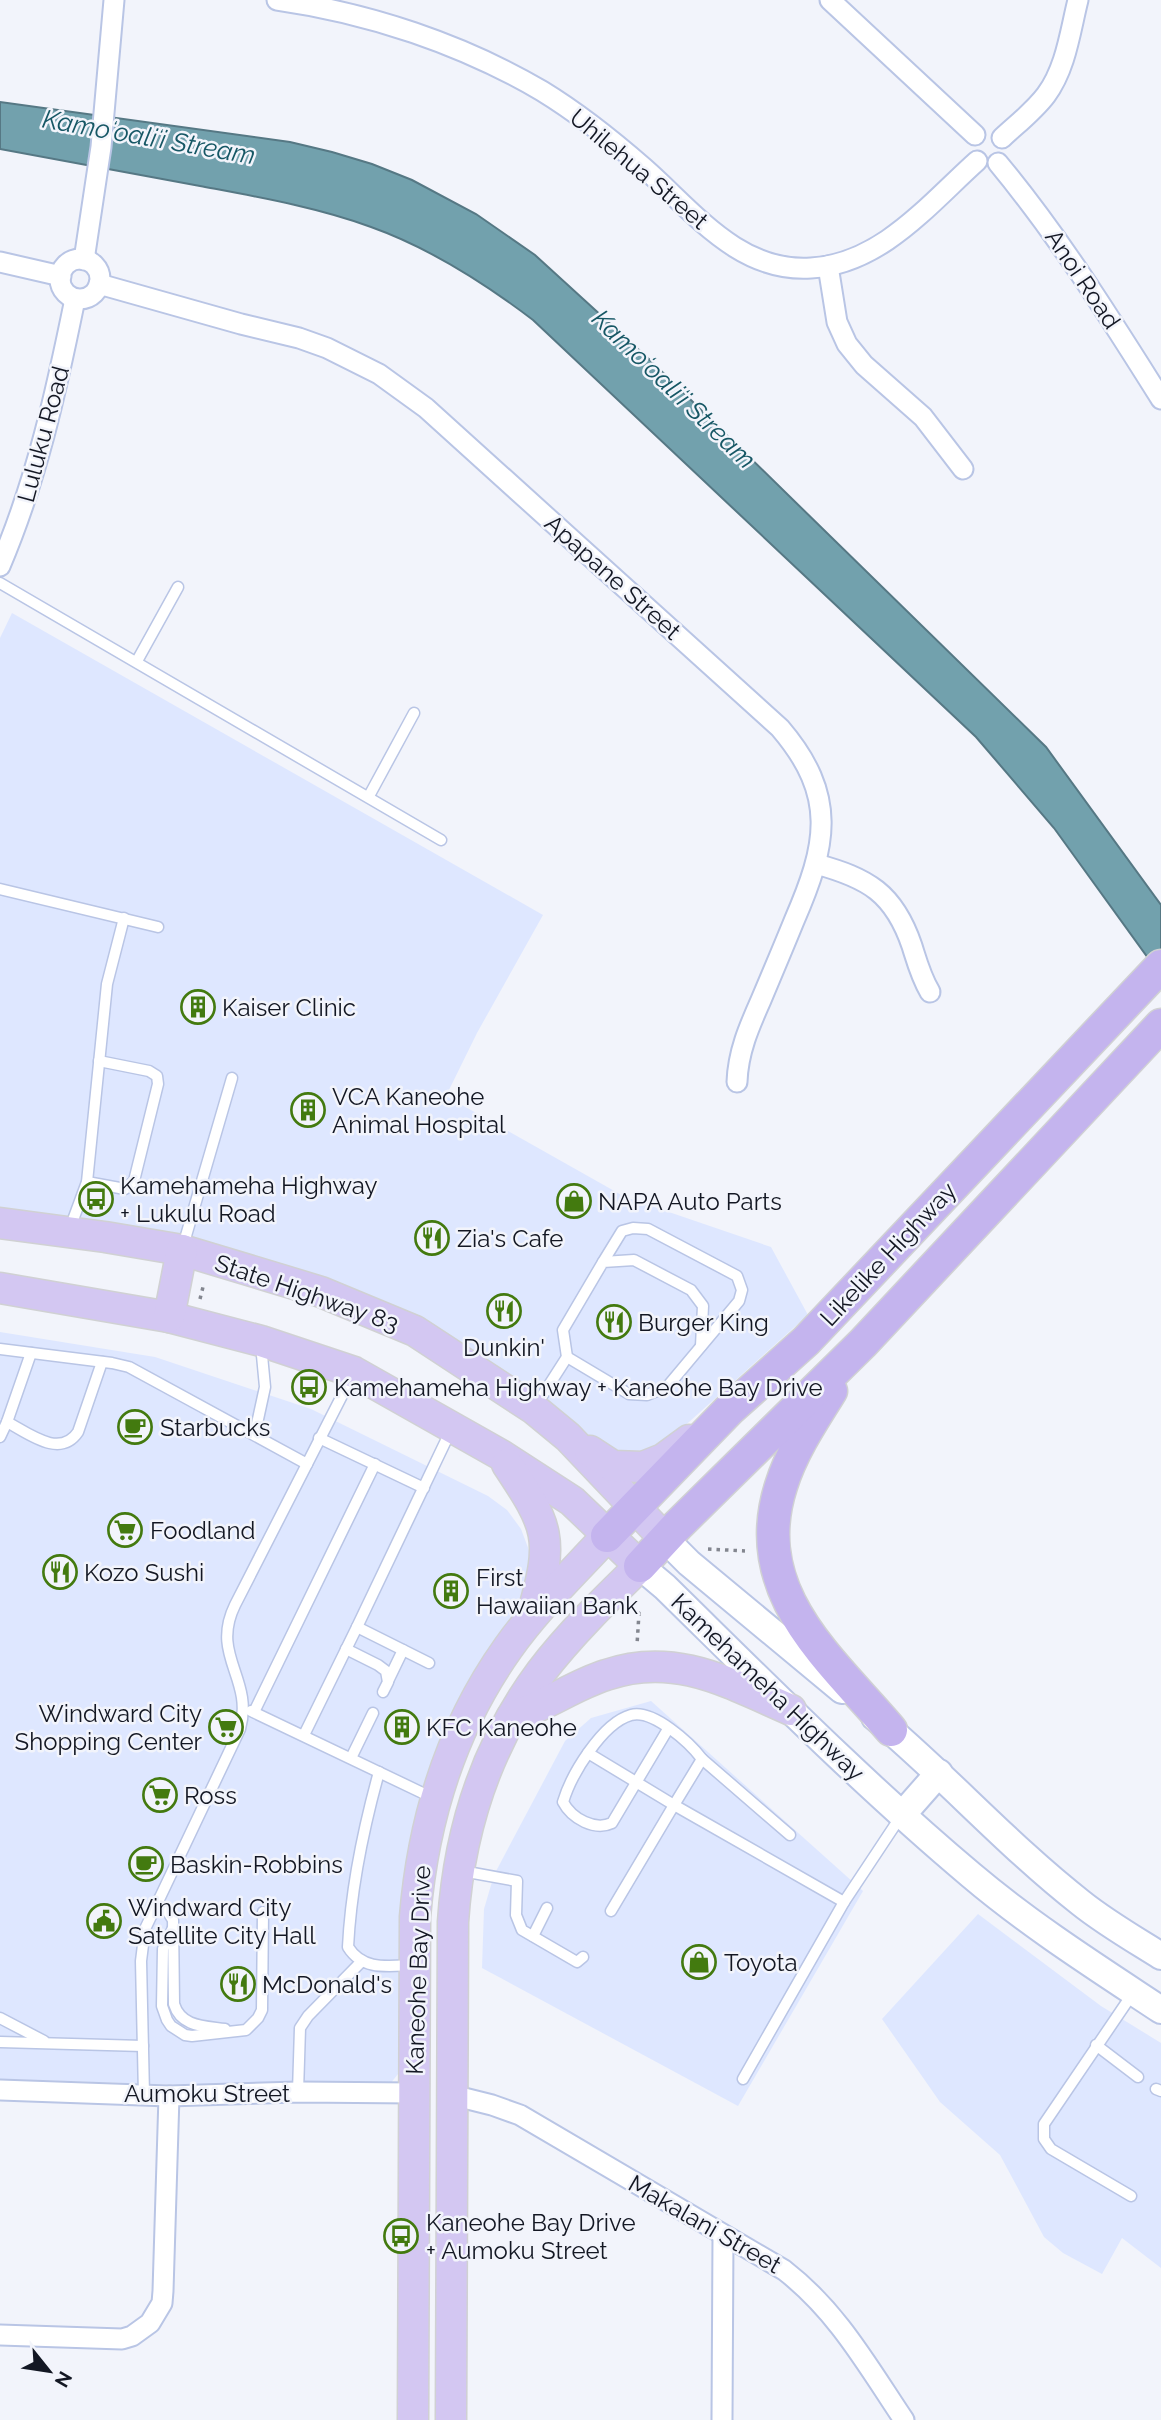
<svg xmlns="http://www.w3.org/2000/svg" width="1161" height="2420" viewBox="0 0 1161 2420" font-family="Raleway,sans-serif">
<style>
.built{fill:#dee7ff}
.water{fill:#72a1ad;stroke:#567884;stroke-width:2}
.lines{fill:none;stroke-linecap:round;stroke-linejoin:round}
.service-casing{stroke:#b9c5e5;stroke-width:13}
.minor-casing{stroke:#b9c5e5;stroke-width:23}
.secondary-casing{stroke:#b9c5e5;stroke-width:30}
.primary-casing{stroke:#d0d1d3;stroke-width:33}
.trunk-casing{stroke:#d0d1d3;stroke-width:35}
.path{stroke:#83868f;stroke-width:3.5;stroke-dasharray:3.5 5;stroke-linecap:butt}
.service{stroke:#fff;stroke-width:10}
.minor{stroke:#fff;stroke-width:19}
.secondary{stroke:#fff;stroke-width:26}
.primary{stroke:#d3c7f2;stroke-width:30}
.trunk{stroke:#c4b4ee;stroke-width:32}
.labels{text-anchor:middle;dominant-baseline:central;stroke-width:5;stroke-linejoin:round;paint-order:stroke}
.street-label{font-size:24px;fill:#131723;stroke:#f2f4fb}
.poi-label{font-size:24px;fill:#131723;stroke:#f2f4fb;text-anchor:start}
.water-label{font-size:26px;font-style:italic;fill:#165765;stroke:#f2f4fb}
</style>
<rect width="100%" height="100%" fill="#f2f4fb"/>
<g class="built">
<polygon points="12,613 543,915 477,1033 446,1096 625,1197 771,1247 808,1315 669,1440 632,1460 604,1453 339,1301 0,1217 0,638"/>
<polygon points="0,1332 155,1357 311,1409 488,1496 507,1510 521,1529 530,1553 530,1580 518,1612 459,1708 402,2069 390,2084 372,2091 0,2079"/>
<polygon points="651,1701 863,1891 738,2106 482,1968 484,1909 494,1875 565,1741 591,1718"/>
<polygon points="978,1914 1101,2006 1161,2043 1161,2268 1122,2238 1102,2274 1063,2253 1044,2237 1000,2155 940,2102 882,2019"/>
</g>
<path class="water" d="M0 102 290 142 332 152 372 164 412 180 476 214 535 255 650 360 1046 747 1161 905V976L1054 828 976 737 533 320C483 282 430 248 371 227 316 207 258 197 200 186 133 174 67 161 0 149Z"/>
<g class="lines">
<g class="service-casing">
<g id="service">
<polyline points="0,583 441,840"/>
<polyline points="137,661 178,587"/>
<polyline points="369,796 414,713"/>
<polyline points="0,889 158,927"/>
<polyline points="87,1182 125,1189 134,1181 158,1084 157,1076 149,1071 99,1061"/>
<polyline points="70,1228 87,1182 107,984 124,918"/>
<polyline points="183,1246 232,1078"/>
<polyline points="0,1349 112,1363 129,1367 307,1464"/>
<polyline points="567,1357 629,1394 647,1395 667,1387 739,1301 742,1290 737,1276 648,1229 633,1228 622,1231 603,1262"/>
<polyline points="535,1407 567,1357 563,1330 603,1262 634,1260 691,1290 703,1306 701,1346"/>
<path d="M7 1422C28 1433 60 1459 78 1432L102 1362"/>
<polyline points="248,1431 255,1433 265,1387 261,1345"/>
<polyline points="0,1437 7,1422 31,1353"/>
<polyline points="319,1438 424,1488"/>
<polyline points="346,1649 378,1665 386,1671 388,1682 383,1692"/>
<polyline points="429,1663 357,1627 451,1430"/>
<polyline points="388,1681 403,1650"/>
<polyline points="251,1711 433,1798"/>
<polyline points="254,1712 375,1464"/>
<path d="M668 1729 612 1823C595 1831 572 1819 563 1802 571 1775 602 1723 631 1715 653 1709 690 1743 702 1759L674 1805 844 1902"/>
<polyline points="304,1735 357,1627"/>
<polyline points="588,1753 674,1805 611,1911"/>
<polyline points="351,1758 373,1713"/>
<polyline points="702,1759 790,1835"/>
<path d="M379 1772C363 1830 351 1886 348 1947 363 1971 388 1966 413 1965"/>
<polyline points="462,1871 517,1881 516,1915 522,1930 577,1962 583,1957"/>
<path d="M155 1903 166 1909 173 1920 174 2004C181 2027 204 2026 225 2029"/>
<polyline points="173,1928 163,1949 162,2006 167,2020 171,2026 185,2035 192,2036 246,2030 258,2018 262,2010 263,1912"/>
<polyline points="533,1936 547,1908"/>
<polyline points="0,2018 44,2041"/>
<polyline points="0,2042 143,2046"/>
<polyline points="1096,2045 1138,2077"/>
<polyline points="743,2079 844,1902 901,1816"/>
<polyline points="1156,2089 1161,2091"/>
<polyline points="298,2092 300,2028 308,2016 361,1962"/>
<path d="M144 2095 141 1961 145 1929 240 1729C254 1678 210 1656 235 1605L353 1374"/>
<polyline points="1131,2196 1051,2149 1044,2139 1044,2124 1133,1993"/>
</g>
</g>
<g class="minor-casing">
<g id="minor">
<path d="M277 0C369 13 462 44 542 91 578 113 612 140 644 168 693 211 739 273 811 268 881 264 928 205 977 161"/>
<polyline points="830,0 975,135"/>
<path d="M1002 138C1017 124 1034 111 1046 95 1066 68 1070 32 1078 0"/>
<path d="M998 163C1060 238 1110 318 1161 399"/>
<circle cx="80" cy="279" r="20"/>
<polyline points="84,260 101,147 114,0"/>
<polyline points="0,262 61,276"/>
<polyline points="828,266 837,322 847,344 864,365 923,417 963,469"/>
<path d="M99 284 241 324 299 338 327 348 379 374 426 408 780 728C838 796 827 845 794 921 783 948 772 974 761 1000 749 1027 738 1052 737 1082"/>
<path d="M0 566C37 479 56 392 75 299"/>
<path d="M816 864C868 878 894 893 912 946 917 962 921 977 930 992"/>
<polyline points="0,2090 169,2096 298,2092 414,2093"/>
<path d="M452 2095 492 2105 520 2115 784 2270C837 2311 867 2365 904 2420"/>
<polyline points="0,2335 122,2339 132,2336 150,2323 162,2303 163,2291 169,2096"/>
<polyline points="722,2420 723,2236"/>
</g>
</g>
<g class="secondary-casing">
<g id="secondary">
<polyline points="665,1539 689,1563 842,1690"/>
<path d="M640 1566 665 1587C765 1685 864 1785 971 1875 1030 1925 1096 1967 1161 2010"/>
<path d="M875 1717C946 1776 1008 1846 1081 1903 1106 1923 1134 1939 1161 1956"/>
<polyline points="902,1815 939,1773"/>
</g>
</g>
<g class="primary-casing">
<g id="primary">
<polyline points="0,1223 105,1237 182,1250 321,1292 415,1331 534,1409 568,1437 665,1539"/>
<path d="M0 1288 169 1317 261 1341 354 1372 501 1455 572 1501 640 1566C605 1600 570 1634 541 1672 486 1746 459 1831 453 1922L451 2420"/>
<polyline points="169,1317 182,1250"/>
<polyline points="590,1451 613,1466 643,1467 663,1459 689,1440"/>
<path d="M507 1464C549 1527 554 1538 533 1612"/>
<path d="M512 1717C546 1706 574 1685 606 1675 675 1651 729 1683 791 1710"/>
<path d="M413 2420 415 1917C423 1820 451 1728 508 1648 537 1607 574 1572 607 1536"/>
</g>
</g>
<g class="trunk-casing">
<g id="trunk">
<path d="M831 1391C812 1421 791 1453 781 1486 747 1592 829 1657 891 1730"/>
<polyline points="607,1536 729,1410 806,1341 1161,966"/>
<polyline points="640,1566 677,1526 863,1343 1161,1025"/>
</g>
</g>
<g class="path">
<polyline points="200,1299 204,1283"/>
<polyline points="708,1549 745,1551"/>
<polyline points="632,1607 639,1613 637,1645"/>
</g>
<use href="#service" class="service"/>
<use href="#minor" class="minor"/>
<use href="#secondary" class="secondary"/>
<use href="#primary" class="primary"/>
<use href="#trunk" class="trunk"/>
</g>
<defs>
<g id="building-ring" transform="scale(1.75)"><circle r="9.5" fill="#f2f4fb" stroke="#437a0f" stroke-width="1.5"/><path d="M-4-6H4V6H1V3H-1V6H-4ZM-2.5-4.3h1.7v1.8h-1.7ZM.8-4.3h1.7v1.8H.8ZM-2.5-1h1.7V.8h-1.7ZM.8-1h1.7V.8H.8Z" fill="#437a0f"/></g>
<g id="bus-ring" transform="scale(1.75)"><circle r="9.5" fill="#f2f4fb" stroke="#437a0f" stroke-width="1.5"/><path d="M-5-6H5V4H4V6H2V4H-2V6H-4V4H-5ZM-3.5-4V0h7V-4ZM-3.5 1.2v1.5H-2V1.2ZM2 1.2v1.5H3.5V1.2Z" fill="#437a0f"/></g>
<g id="shop-ring" transform="scale(1.75)"><circle r="9.5" fill="#f2f4fb" stroke="#437a0f" stroke-width="1.5"/><path d="M-5-2.5h2.3a2.7 3.5 0 0 1 5.4 0H5L5.5 6h-11ZM-1.5-2.5h3a1.5 2.3 0 0 0-3 0Z" fill="#437a0f"/></g>
<g id="restaurant-ring" transform="scale(1.75)"><circle r="9.5" fill="#f2f4fb" stroke="#437a0f" stroke-width="1.5"/><path d="M-5-6h1v4h1v-4h1v4h1v-4h1v5L-1.5 .5V6h-2V.5L-5-1ZM5-6V6H3V1.5H1.5Q1.5-4 5-6Z" fill="#437a0f"/></g>
<g id="cafe-ring" transform="scale(1.75)"><circle r="9.5" fill="#f2f4fb" stroke="#437a0f" stroke-width="1.5"/><path d="M-5.5-4.5H6V0H3Q3 3.5 0 3.5H-2.5Q-5.5 3.5-5.5 0ZM3-3.2v2h1.7v-2ZM-6 4.5H4V6H-6Z" fill="#437a0f"/></g>
<g id="supermarket-ring" transform="scale(1.75)"><circle r="9.5" fill="#f2f4fb" stroke="#437a0f" stroke-width="1.5"/><path d="M-6-5.5h2.5l.6 2H6L4.5 2H-2.5L-4.4-4H-6ZM-1.5 3.2a1.3 1.3 0 1 0 .1 0ZM3 3.2a1.3 1.3 0 1 0 .1 0Z" fill="#437a0f"/></g>
<g id="civic-ring" transform="scale(1.75)"><circle r="9.5" fill="#f2f4fb" stroke="#437a0f" stroke-width="1.5"/><path d="M-.6-6.5H3V-4.5H.6V-3L4-1V1h2V6H-6V1h2V-1L-.6-3ZM-1.2 2.5V6h2.4V2.5Z" fill="#437a0f"/></g>
</defs>
<g fill-rule="evenodd">
<use href="#building-ring" x="198" y="1007"/>
<use href="#building-ring" x="308" y="1110"/>
<use href="#bus-ring" x="96" y="1199"/>
<use href="#shop-ring" x="574" y="1201"/>
<use href="#restaurant-ring" x="432" y="1238"/>
<use href="#restaurant-ring" x="504" y="1311"/>
<use href="#restaurant-ring" x="614" y="1322"/>
<use href="#bus-ring" x="309" y="1387"/>
<use href="#cafe-ring" x="135" y="1427"/>
<use href="#supermarket-ring" x="125" y="1530"/>
<use href="#restaurant-ring" x="60" y="1572"/>
<use href="#building-ring" x="451" y="1591"/>
<use href="#supermarket-ring" x="226" y="1727"/>
<use href="#building-ring" x="402" y="1727"/>
<use href="#supermarket-ring" x="160" y="1795"/>
<use href="#cafe-ring" x="146" y="1864"/>
<use href="#civic-ring" x="104" y="1921"/>
<use href="#shop-ring" x="699" y="1962"/>
<use href="#restaurant-ring" x="238" y="1984"/>
<use href="#bus-ring" x="401" y="2236"/>
</g>
<g class="labels">
<g class="street-label">
<text transform="translate(639 169) rotate(40)">Uhilehua Street</text>
<text transform="translate(1083 279) rotate(56)">Anoi Road</text>
<text transform="translate(43 434) rotate(-75)">Luluku Road</text>
<text transform="translate(613 577) rotate(42)">Apapane Street</text>
<text transform="translate(888 1254) rotate(-47)">Likelike Highway</text>
<text transform="translate(307 1293) rotate(19)">State Highway 83</text>
<text transform="translate(768 1687) rotate(44)">Kamehameha Highway</text>
<text transform="translate(418 1970) rotate(-88)">Kaneohe Bay Drive</text>
<text x="207" y="2093">Aumoku Street</text>
<text transform="translate(705 2224) rotate(30)">Makalani Street</text>
</g>
<g class="poi-label">
<text x="222" y="1007">Kaiser Clinic</text>
<text x="332" y="1096">VCA Kaneohe<tspan x="332" dy="28">Animal Hospital</tspan></text>
<text x="120" y="1185">Kamehameha Highway<tspan x="120" dy="28">+ Lukulu Road</tspan></text>
<text x="598" y="1201">NAPA Auto Parts</text>
<text x="457" y="1238">Zia's Cafe</text>
<text x="638" y="1322">Burger King</text>
<text x="504" y="1347" text-anchor="middle">Dunkin'</text>
<text x="334" y="1387">Kamehameha Highway + Kaneohe Bay Drive</text>
<text x="160" y="1427">Starbucks</text>
<text x="150" y="1530">Foodland</text>
<text x="84" y="1572">Kozo Sushi</text>
<text x="476" y="1577">First<tspan x="476" dy="28">Hawaiian Bank</tspan></text>
<text x="202" y="1713" text-anchor="end">Windward City<tspan x="202" dy="28">Shopping Center</tspan></text>
<text x="426" y="1727">KFC Kaneohe</text>
<text x="184" y="1795">Ross</text>
<text x="170" y="1864">Baskin-Robbins</text>
<text x="128" y="1907">Windward City<tspan x="128" dy="28">Satellite City Hall</tspan></text>
<text x="724" y="1962">Toyota</text>
<text x="262" y="1984">McDonald's</text>
<text x="426" y="2222">Kaneohe Bay Drive<tspan x="426" dy="28">+ Aumoku Street</tspan></text>
</g>
<g class="water-label">
<text transform="translate(149 137) rotate(10)">Kamoʻoaliʻi Stream</text>
<text transform="translate(674 389) rotate(44)">Kamoʻoaliʻi Stream</text>
</g>
</g>
<g transform="translate(49 2371) rotate(120)" stroke="#f2f4fb" stroke-width="5" paint-order="stroke">
<path d="M0-5L12 26L0 18L-12 26Z" fill="#131723"/>
<text y="-10" font-size="19" font-weight="bold" text-anchor="middle" fill="#131723">N</text>
</g>
</svg>
